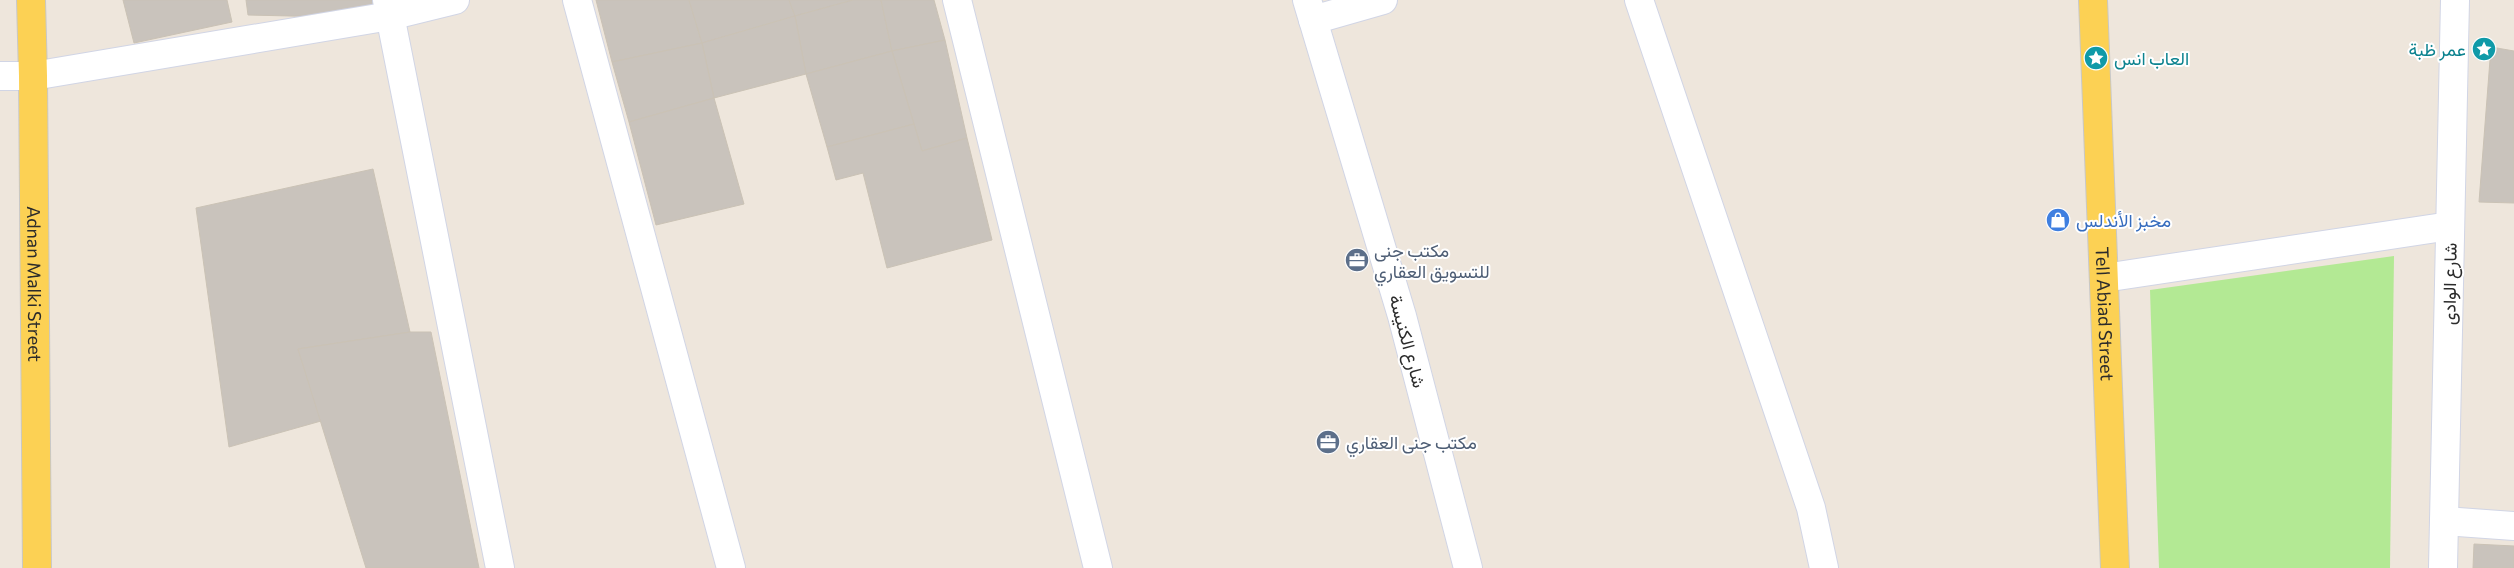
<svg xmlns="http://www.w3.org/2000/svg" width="2514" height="568" viewBox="0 0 2514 568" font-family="Commissioner,Vazirmatn,sans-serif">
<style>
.green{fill:#b3e994}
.building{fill:#c9c3bc;stroke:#cac2b5}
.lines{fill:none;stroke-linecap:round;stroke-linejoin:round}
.minor-casing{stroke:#d1d5e5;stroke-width:30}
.major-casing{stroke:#c8c8c8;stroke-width:30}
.minor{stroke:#fff;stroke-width:28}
.major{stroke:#fcd154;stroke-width:28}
.labels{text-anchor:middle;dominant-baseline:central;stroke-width:4;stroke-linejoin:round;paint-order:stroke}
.culture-label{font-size:18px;fill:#0d838f;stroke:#fff;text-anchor:end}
.shop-label{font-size:18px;fill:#366cbe;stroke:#fff;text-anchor:start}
.service-label{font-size:18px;fill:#4e5e75;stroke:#fff;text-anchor:start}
.street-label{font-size:18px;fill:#2b2b2b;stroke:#fff}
</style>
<rect width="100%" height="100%" fill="#eee6dc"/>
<polygon class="green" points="2394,256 2390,568 2159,568 2150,290"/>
<g class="building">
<polygon points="123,0 227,0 232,22 134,43"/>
<polygon points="246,0 372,0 376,18 248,15"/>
<polygon points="596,0 689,0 702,43 612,62"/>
<polygon points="689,0 789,0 795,16 702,43"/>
<polygon points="789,0 853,0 795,16"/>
<polygon points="853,0 881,0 892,51 806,74 795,16"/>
<polygon points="881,0 934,0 945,40 892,51"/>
<polygon points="795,16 806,74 714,98 702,43"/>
<polygon points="945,40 967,138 922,151 892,51"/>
<polygon points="702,43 714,98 629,122 612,62"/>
<polygon points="2491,47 2514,51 2514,203 2479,202"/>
<polygon points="892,51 914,124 827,147 806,74"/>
<polygon points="714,98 744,204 656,225 629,122"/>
<polygon points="914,124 922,151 967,138 992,240 887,268 863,173 836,180 827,147"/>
<polygon points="373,169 410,332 298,349 321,421 229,447 196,208"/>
<polygon points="410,332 431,332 479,568 366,568 298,349"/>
<polygon points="2474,544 2514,546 2514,568 2473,568"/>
</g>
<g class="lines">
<g class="minor-casing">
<g id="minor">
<polyline points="387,0 500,568"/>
<polyline points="577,0 731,568"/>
<polyline points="957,0 1098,568"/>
<polyline points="1307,0 1402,316 1468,568"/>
<polyline points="1639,0 1811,508 1824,568"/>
<polyline points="1313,20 1383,0"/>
<polyline points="0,76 33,76 390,16 455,0"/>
<polyline points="2104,278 2450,226"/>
<polyline points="2444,521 2514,526"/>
<polyline points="2443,568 2455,0"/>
</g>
</g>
<g class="major-casing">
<g id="major">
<path id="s1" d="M31 0 33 76 37 568"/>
<path id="s2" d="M2093 0 2115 568"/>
</g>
</g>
<use href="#minor" class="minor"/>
<use href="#major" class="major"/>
</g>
<defs>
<g id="sight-disc" transform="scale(1.25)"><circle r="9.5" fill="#0f9aa8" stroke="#fff"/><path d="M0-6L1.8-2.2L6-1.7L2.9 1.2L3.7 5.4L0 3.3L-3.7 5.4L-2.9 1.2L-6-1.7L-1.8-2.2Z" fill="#fff"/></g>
<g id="shop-disc" transform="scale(1.25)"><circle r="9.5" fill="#3f7fe0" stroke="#fff"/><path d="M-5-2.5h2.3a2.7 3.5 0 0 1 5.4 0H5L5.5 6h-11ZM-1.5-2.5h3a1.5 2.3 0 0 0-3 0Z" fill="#fff"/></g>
<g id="office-disc" transform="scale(1.25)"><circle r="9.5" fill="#5c6f8a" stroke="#fff"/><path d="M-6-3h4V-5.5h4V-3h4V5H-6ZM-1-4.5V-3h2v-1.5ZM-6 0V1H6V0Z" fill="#fff"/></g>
</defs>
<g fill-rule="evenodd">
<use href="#sight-disc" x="2484" y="49"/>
<use href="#sight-disc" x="2096" y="58"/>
<use href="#shop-disc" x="2058" y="220"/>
<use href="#office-disc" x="1357" y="260"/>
<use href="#office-disc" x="1328" y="442"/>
</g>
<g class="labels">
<g class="culture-label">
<text x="2466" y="49">عمر ظبة</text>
<text x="2114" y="58" text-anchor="start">العاب انس</text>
</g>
<g class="shop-label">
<text x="2076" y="220">مخبز الأندلس</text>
</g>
<g class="service-label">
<text x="1374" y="250">مكتب جنى<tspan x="1374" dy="21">للتسويق العقاري</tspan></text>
<text x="1346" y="442">مكتب جنى العقاري</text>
</g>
<g class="street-label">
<text stroke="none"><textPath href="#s1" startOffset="284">Adnan Malki Street</textPath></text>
<text transform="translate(2449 284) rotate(-89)">شارع الوادى</text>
<text stroke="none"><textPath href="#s2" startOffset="314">Tell Abiad Street</textPath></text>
<text transform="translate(1408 341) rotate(75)">شارع الكنيسة</text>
</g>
</g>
</svg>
